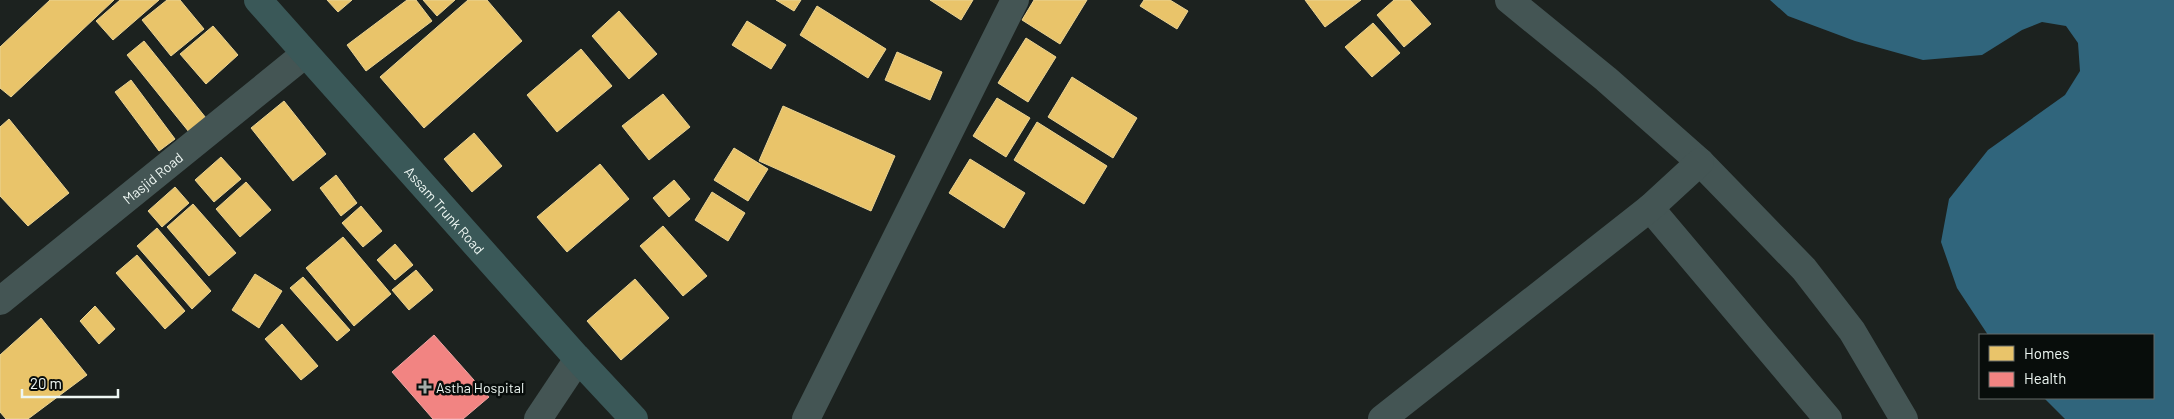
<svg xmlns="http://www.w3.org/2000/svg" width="2174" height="419" viewBox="0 0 2174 419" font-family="Barlow,sans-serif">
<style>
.water{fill:#30657c}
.homes{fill:#e9c46a;stroke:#ead393}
.health{fill:#f28482;stroke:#f1a6a4}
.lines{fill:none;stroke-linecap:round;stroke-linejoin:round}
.minor{stroke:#445554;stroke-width:28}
.primary{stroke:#3a5858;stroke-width:28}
.poi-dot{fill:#a4aca9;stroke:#080d0b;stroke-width:2}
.labels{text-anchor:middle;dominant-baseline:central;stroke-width:5;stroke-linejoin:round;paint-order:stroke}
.street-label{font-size:14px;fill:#eef7f3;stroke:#080d0b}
.poi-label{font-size:14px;fill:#eef7f3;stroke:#080d0b;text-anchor:start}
</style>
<rect width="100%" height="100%" fill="#1c221f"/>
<polygon class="water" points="1770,0 2174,0 2174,419 2065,419 2044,398 2153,398 2153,335 1988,335 1957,288 1941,242 1949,199 1988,150 2065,95 2080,71 2078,43 2066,26 2042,22 2022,30 1982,55 1923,60 1855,41 1788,16"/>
<g class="homes">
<polygon points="50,0 114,0 11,97 0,88 0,47"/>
<polygon points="120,0 159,0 113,40 96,21"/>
<polygon points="167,0 180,0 204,29 171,56 142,20"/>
<polygon points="327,0 352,0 338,12"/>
<polygon points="407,0 416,0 432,21 366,71 347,45"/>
<polygon points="423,0 455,0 437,16"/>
<polygon points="468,0 487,0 522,41 424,128 380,77"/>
<polygon points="776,0 801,0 794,11"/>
<polygon points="930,0 973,0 961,20"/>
<polygon points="1034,0 1087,0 1060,44 1022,20"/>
<polygon points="1144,0 1170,0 1188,11 1177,29 1140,6"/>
<polygon points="1305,0 1361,0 1325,27"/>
<polygon points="1394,0 1410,0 1431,24 1404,47 1377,15"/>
<polygon points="817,6 886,49 868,78 800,35"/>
<polygon points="619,11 657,54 629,79 592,36"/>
<polygon points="747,21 786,45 771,69 732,45"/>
<polygon points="1373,23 1400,53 1372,77 1345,47"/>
<polygon points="213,26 238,55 206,84 180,54"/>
<polygon points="1026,38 1056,57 1028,102 998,83"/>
<polygon points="144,41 206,118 189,132 127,55"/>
<polygon points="581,49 612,86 557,132 527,95"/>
<polygon points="897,52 942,72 930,100 885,80"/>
<polygon points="1072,77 1137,118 1113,158 1048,117"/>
<polygon points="131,80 175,139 159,151 115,92"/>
<polygon points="663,94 690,127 649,160 622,126"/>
<polygon points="997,98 1030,118 1006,157 973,136"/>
<polygon points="284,101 326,154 293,181 251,128"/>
<polygon points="783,106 895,156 871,211 759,161"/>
<polygon points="9,119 69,193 28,226 0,196 0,127"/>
<polygon points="1037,122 1107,166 1084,204 1014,160"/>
<polygon points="474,133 502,166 472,192 444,159"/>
<polygon points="734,148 768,169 748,201 714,180"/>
<polygon points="221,157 241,179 214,202 195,180"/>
<polygon points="970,159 1025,193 1004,228 949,193"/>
<polygon points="600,164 629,199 567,252 537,217"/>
<polygon points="336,175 357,203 341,216 320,188"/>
<polygon points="674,180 690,199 669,217 653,198"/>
<polygon points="246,182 271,210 240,237 216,209"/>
<polygon points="175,187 189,203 162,227 148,211"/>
<polygon points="712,192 745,213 728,241 695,220"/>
<polygon points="193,204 236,253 209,276 167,227"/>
<polygon points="361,206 382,231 363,247 342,223"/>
<polygon points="663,226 707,276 683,296 640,246"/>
<polygon points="157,228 211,291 192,309 137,246"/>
<polygon points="343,237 391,294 354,326 306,268"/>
<polygon points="395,244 413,265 395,280 377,260"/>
<polygon points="137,255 185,311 165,329 116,273"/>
<polygon points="416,270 433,290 409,310 392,290"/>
<polygon points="255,274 282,291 259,328 232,310"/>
<polygon points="303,277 350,330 337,341 290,288"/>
<polygon points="635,279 669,318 621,360 587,321"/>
<polygon points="95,306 115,329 99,344 80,321"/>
<polygon points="41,318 87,375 28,419 6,419 0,412 0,355"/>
<polygon points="282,324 318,366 301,380 265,339"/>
</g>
<polygon class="health" points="434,335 489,397 463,419 433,419 392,372"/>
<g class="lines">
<g class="minor">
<polyline points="1509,0 1606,79 1700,162 1804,269 1852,331 1904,419"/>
<polyline points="1650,208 1828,419"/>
<path id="s1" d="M0 301 305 54"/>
<polyline points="538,419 578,359"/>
<polyline points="806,419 1015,0"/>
<polyline points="1382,419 1650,208 1700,162"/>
</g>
<path class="primary" id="s2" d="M258 0 578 359 634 419"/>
</g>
<path class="poi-dot" d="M422.5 379.5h5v5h5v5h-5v5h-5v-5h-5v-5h5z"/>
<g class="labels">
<g class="street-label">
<text stroke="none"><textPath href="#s1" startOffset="196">Masjid Road</textPath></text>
<text stroke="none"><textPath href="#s2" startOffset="281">Assam Trunk Road</textPath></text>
</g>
<g class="poi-label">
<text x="436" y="387">Astha Hospital</text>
</g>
</g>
<rect x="1979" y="334" width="175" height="65" fill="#080d0b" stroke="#646b68"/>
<rect x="1989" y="346" width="25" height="15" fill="#e9c46a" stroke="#646b68"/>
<text x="2024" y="359" font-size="15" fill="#eef7f3">Homes</text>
<rect x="1989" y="372" width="25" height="15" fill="#f28482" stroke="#646b68"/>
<text x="2024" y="384" font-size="15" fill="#eef7f3">Health</text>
<path d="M22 389v8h96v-8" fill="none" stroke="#eef7f3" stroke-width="2.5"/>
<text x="30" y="389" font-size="15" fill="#eef7f3" stroke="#080d0b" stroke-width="4" paint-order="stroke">20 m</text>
</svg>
